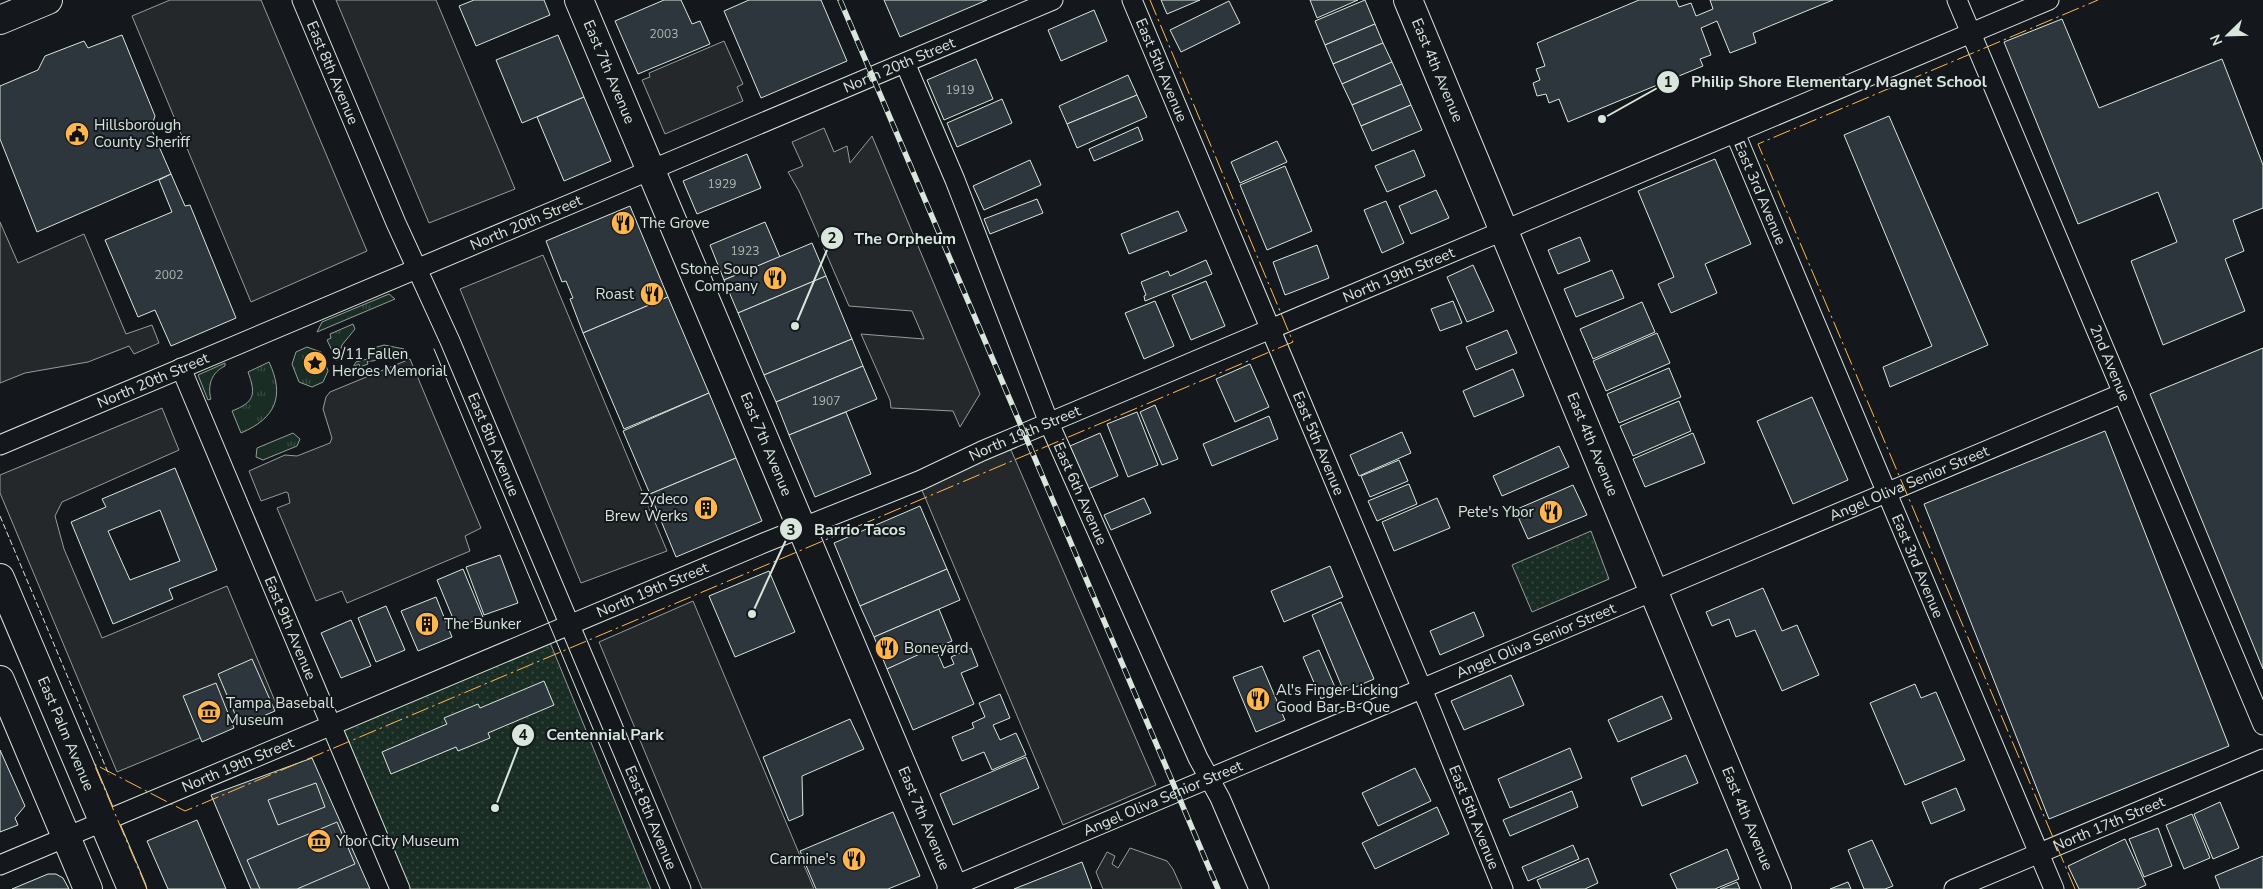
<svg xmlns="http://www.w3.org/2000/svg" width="2263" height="889" viewBox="0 0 2263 889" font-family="'Nunito Sans',sans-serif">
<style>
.grass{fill:url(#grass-tufts);stroke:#939e99}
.park{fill:url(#park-dots);stroke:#939e99}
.parking{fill:#24282b;stroke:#939e99}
.building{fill:#2c363c;stroke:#d8e6dc;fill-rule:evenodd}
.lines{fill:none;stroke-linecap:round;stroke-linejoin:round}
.street-casing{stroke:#d8e6dc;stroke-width:21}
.secondary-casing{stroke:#d8e6dc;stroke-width:30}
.primary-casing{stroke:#d8e6dc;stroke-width:30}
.street{stroke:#14181c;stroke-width:19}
.secondary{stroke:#14181c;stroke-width:28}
.primary{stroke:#14181c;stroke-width:28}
.tram{stroke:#d8e6dc;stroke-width:1}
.rail-casing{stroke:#d8e6dc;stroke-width:5.5}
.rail{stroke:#14181c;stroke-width:4;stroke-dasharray:11;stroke-linecap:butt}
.fence{stroke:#d8e6dc;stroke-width:1;stroke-dasharray:6 2.5;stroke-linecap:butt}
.power{stroke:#ffb74d;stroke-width:1;stroke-dasharray:18 4 2.5 4;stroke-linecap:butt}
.labels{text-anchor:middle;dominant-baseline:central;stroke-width:4;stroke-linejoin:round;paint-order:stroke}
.number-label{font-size:12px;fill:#adbab4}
.street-label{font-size:15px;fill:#d8e6dc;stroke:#14181c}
.poi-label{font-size:15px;fill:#d8e6dc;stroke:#14181c;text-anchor:start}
.leader{fill:none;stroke:#d8e6dc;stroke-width:2}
.callout-dot{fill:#d8e6dc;stroke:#14181c;stroke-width:2}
.mark-label{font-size:15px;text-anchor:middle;font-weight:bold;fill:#111}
.callout-label{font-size:16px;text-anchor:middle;font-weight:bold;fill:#d8e6dc;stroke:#14181c;stroke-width:4;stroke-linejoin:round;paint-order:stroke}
</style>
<defs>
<pattern id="grass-tufts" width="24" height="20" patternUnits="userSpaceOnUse" patternTransform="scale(1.25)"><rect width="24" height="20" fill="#1a2d24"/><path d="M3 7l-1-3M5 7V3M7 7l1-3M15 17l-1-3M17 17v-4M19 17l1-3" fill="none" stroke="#3b4b43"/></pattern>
<pattern id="park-dots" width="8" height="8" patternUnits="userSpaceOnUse" patternTransform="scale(1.25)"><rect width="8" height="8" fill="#1a2d24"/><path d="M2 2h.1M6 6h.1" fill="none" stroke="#3b4b43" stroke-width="1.8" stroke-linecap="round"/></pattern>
</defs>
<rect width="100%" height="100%" fill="#14181c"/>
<g class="grass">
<polygon points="389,294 395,299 317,332 322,322"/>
<polygon points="353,324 355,329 342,345 337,361 327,340 331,338 330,334"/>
<polygon points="384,345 404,349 373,361 367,361 368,364 360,367 359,364 353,367 356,362 371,358 370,349"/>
<polygon points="307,347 321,352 328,371 323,382 312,387 299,382 292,364 296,352"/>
<path d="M269 362C285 396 276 418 241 433L232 411C255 402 256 394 248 372Z"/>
<path d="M225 363V366C212 372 207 385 211 399L208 400 198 375Z"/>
<polygon points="293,433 300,439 297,446 263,460 256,457 257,448"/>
</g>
<g class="park">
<polygon points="1591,531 1609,579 1532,612 1512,565"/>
<polygon points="549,640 651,889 407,889 337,726"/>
</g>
<g class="parking">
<polygon points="170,0 261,0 367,251 251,302 132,16"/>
<polygon points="336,0 436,0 515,189 429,223"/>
<polygon points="724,41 743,84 737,87 743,101 665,134 642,80 650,77 649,73"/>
<polygon points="824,128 834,152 847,146 850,163 872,136 980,394 960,427 953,411 891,408 890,400 861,334 924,339 912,311 849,306 799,191 788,172 803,166 792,142"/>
<polygon points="0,222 18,263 84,234 126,334 152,325 159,343 134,354 129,346 88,362 25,373 0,383"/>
<polygon points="543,255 667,551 581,583 460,289"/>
<polygon points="410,359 481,528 465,536 470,551 347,603 342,591 316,601 277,508 290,503 288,493 286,492 261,501 249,471 285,455 297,456 330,443 332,438 323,409 326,397 330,392"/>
<polygon points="162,408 179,450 62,502 55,516 64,549 102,638 227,586 277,706 117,772 0,493 0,475"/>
<polygon points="1008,443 1156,785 1063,825 919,483"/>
<polygon points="693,601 814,889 702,889 599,642"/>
<polygon points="1130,848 1167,861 1173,869 1182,889 1103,889 1096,872 1107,852 1115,856 1112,864 1118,868"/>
</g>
<g class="building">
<polygon points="474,0 544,0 550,15 476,46 459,6"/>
<polygon points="664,0 681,0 692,24 700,21 710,44 638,74 615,21"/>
<polygon points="749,0 821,0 847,61 761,98 724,11"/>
<polygon points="884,0 987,0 900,37"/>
<polygon points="1161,0 1200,0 1167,14"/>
<polygon points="1310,0 1358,0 1317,18"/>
<polygon points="1365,0 1375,24 1325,45 1315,21"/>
<polygon points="1639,0 1676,0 1679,7 1691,3 1696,16 1713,9 1710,0 1833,0 1753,33 1756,43 1730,53 1717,21 1701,28 1711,55 1700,59 1703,66 1568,122 1559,99 1549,103 1546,94 1537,96 1533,83 1540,80 1536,69 1545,66 1537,43"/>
<polygon points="1229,1 1240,23 1181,52 1170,30"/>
<polygon points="1094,10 1107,41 1061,61 1048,30"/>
<polygon points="2062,19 2099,108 2222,59 2263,165 2263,208 2233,220 2244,251 2225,259 2245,311 2163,345 2131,261 2177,242 2158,192 2078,224 2004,42"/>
<polygon points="1375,24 1383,43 1333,64 1325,45"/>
<polygon points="122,35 155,116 151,128 171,174 37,232 0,139 0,86 38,70 45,56 84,41 88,48"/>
<polygon points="558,35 584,97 522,123 496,60"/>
<polygon points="1383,43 1392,62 1342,84 1333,64"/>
<polygon points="976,59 993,99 944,120 927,80"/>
<polygon points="1392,62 1402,84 1352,105 1342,84"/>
<polygon points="1128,75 1137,95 1067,124 1059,106"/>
<polygon points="1402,84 1411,105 1361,126 1352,105"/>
<polygon points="1137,95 1147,117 1077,148 1067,124"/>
<polygon points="584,97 611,161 564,181 537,117"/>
<polygon points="1002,99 1012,123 957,147 947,123"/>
<polygon points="1411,105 1422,130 1372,151 1361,126"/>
<polygon points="1889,116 1988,345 1890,387 1883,367 1932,346 1844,135"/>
<polygon points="1138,127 1143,140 1094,161 1089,149"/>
<polygon points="1277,141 1287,162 1240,183 1231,162"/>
<polygon points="1414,150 1425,176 1387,192 1375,166"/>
<polygon points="747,154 761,188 697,214 683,181"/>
<polygon points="1715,159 1751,244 1705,264 1717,293 1671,313 1658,284 1674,277 1638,191"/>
<polygon points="1030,160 1041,185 984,210 973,186"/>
<polygon points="1285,166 1312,231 1267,250 1240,185"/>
<polygon points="171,174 185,206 190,205 236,318 171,346 155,310 138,317 105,240 172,212 159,180"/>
<polygon points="1436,190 1449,218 1411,234 1399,206"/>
<polygon points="1037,199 1043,213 990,234 984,219"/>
<polygon points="1386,201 1404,243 1382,253 1364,210"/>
<polygon points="630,206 668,297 583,333 570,299 573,298 566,281 562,282 546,241"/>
<polygon points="1178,211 1187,231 1129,254 1121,234"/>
<polygon points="765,222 780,257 724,280 710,245"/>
<polygon points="1580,237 1590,261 1558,274 1548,250"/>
<polygon points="812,243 826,276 738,313 724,280"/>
<polygon points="1317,245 1329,278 1285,295 1273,262"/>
<polygon points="1206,260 1212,274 1145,301 1144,296 1146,295 1141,282 1168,271 1170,276"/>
<polygon points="1473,265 1494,311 1467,322 1447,277"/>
<polygon points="1612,270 1624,298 1576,317 1564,289"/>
<polygon points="826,276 852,339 764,375 738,313"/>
<polygon points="1206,281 1225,326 1191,340 1172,295"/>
<polygon points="668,297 709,393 624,429 583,333"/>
<polygon points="1155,301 1174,346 1144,359 1125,313"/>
<polygon points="1453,301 1462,323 1440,331 1431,309"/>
<polygon points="1642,302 1655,332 1593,359 1580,329"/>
<polygon points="1507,330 1517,353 1476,370 1466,347"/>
<polygon points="1657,333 1670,363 1606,391 1593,361"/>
<polygon points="852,339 863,366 776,402 764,375"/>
<polygon points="2263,348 2263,669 2150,394"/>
<polygon points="1250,364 1269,407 1235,422 1216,379"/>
<polygon points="863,366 877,399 789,435 776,402"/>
<polygon points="1669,368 1681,397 1619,423 1607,394"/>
<polygon points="1513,369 1524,396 1474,417 1463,391"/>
<polygon points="709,393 736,458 650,494 623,431"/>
<polygon points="1812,397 1848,480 1793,504 1757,421"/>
<polygon points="1679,401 1691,431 1633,456 1620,426"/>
<polygon points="1155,405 1178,459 1162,465 1140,412"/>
<polygon points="846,412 871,474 815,497 789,435"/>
<polygon points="1137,412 1158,465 1128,477 1107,424"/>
<polygon points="1269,416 1278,439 1212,466 1203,444"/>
<polygon points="2105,431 2229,746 2049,819 1924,504"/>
<polygon points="1402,432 1411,453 1359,476 1350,455"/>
<polygon points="1100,433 1118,476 1088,489 1070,446"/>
<polygon points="1693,433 1705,463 1645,487 1633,459"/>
<polygon points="1559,446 1569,467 1502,496 1493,476"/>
<polygon points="736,458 762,521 676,557 650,494"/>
<polygon points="1399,460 1408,481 1370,497 1361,476"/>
<path d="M175 468 217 570 169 589 173 599 113 624 71 522 106 507 102 499ZM160 510 180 561 130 580 108 531Z"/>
<polygon points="1409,484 1417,504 1377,521 1368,501"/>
<polygon points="1573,485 1587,515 1528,539 1515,510"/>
<polygon points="1144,498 1151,513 1111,530 1104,515"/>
<polygon points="1437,498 1450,528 1394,551 1382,522"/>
<polygon points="920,506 947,569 860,606 834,543"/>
<polygon points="500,555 518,603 484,615 466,567"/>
<polygon points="1330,566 1343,597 1284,622 1271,591"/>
<polygon points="463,569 483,617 457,628 437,580"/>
<polygon points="947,569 960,600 874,637 860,606"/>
<polygon points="769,571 795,632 735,657 709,596"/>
<polygon points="1763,588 1782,631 1797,625 1819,675 1782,691 1755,630 1736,637 1729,619 1712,626 1706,612"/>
<polygon points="436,597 452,637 418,651 401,611"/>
<polygon points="1341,602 1374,679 1344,692 1312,615"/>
<polygon points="386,606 405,650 376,662 358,618"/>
<polygon points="939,609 952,641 887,669 874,637"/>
<polygon points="1474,612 1484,636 1440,655 1430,631"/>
<polygon points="351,620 371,666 341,678 321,633"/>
<polygon points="935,647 944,668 954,664 951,657 971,648 978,666 961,673 974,704 913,730 887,669"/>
<polygon points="1319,650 1337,692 1321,699 1303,657"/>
<polygon points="252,659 275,711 240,726 218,674"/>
<polygon points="1262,666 1285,720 1256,732 1233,677"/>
<polygon points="1511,675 1524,705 1464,730 1451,701"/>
<polygon points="544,681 554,705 488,733 490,738 458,751 456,747 391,774 382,752 447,724 444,718 478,704 480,708"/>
<polygon points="216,683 234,728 202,742 183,696"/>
<polygon points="1915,684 1921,698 1936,692 1965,760 1905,785 1870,703"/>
<polygon points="1000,694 1010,718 993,725 1000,740 1016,733 1026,755 992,770 984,752 962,761 952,737 974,728 972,723 985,717 979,703"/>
<polygon points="1662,696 1672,719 1618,742 1608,720"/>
<polygon points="850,719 864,749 802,776 803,815 789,821 763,757"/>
<polygon points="1570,748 1582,778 1510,808 1498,779"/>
<polygon points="0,750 25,806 15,818 18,825 0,832"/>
<polygon points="1686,755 1698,783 1642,806 1631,778"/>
<polygon points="1026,757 1039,788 953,825 940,794"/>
<polygon points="312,758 370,889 251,889 211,795"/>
<polygon points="1415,768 1431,801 1378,826 1362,793"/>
<polygon points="316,783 325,807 278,825 268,800"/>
<polygon points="1956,788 1965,810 1931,824 1922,802"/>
<polygon points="1572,791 1578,807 1510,836 1503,820"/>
<polygon points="2220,802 2239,848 2213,859 2194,814"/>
<polygon points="1437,807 1449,834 1375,869 1362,843"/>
<polygon points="893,812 920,876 888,889 816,889 800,851"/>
<polygon points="2192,814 2210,858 2184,869 2166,825"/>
<polygon points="197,820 226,889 168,889 147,841"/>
<polygon points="337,822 355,864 297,889 260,889 247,860"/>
<polygon points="2158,828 2172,866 2144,877 2129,839"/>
<polygon points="2125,839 2146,885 2137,889 2079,889 2068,866"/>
<polygon points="1872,840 1893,886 1885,889 1864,889 1848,850"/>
<polygon points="1573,845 1579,859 1528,881 1522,867"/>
<polygon points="1727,849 1739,879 1715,889 1677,889 1670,874"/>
<polygon points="2263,856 2263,889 2220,889 2215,876"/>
<polygon points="1588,858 1598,883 1585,889 1541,889 1537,880"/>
<polygon points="1082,862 1092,889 1014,889"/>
<polygon points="48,874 56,874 63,878 69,889 12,889"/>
<polygon points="1737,882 1740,889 1720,889"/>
<polygon points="1848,882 1851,889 1830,889"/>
</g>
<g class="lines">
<g class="street-casing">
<g id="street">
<path id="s1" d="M302 0 396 223 450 341 681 889"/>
<path id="s2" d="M1132 0 1430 708 1503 889"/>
<path id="s3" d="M1957 0 2263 725"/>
<path id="s4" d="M905 63 955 180 1049 423 1198 758 1220 798 1259 889"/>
<path id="s5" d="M1735 133 2054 889"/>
<path id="s6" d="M181 368 400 889"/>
<path id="s7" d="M0 445 1053 0"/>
<path id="s8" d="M0 865 766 542 921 480 982 451 2049 0"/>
<path id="s9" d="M947 889 2123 393"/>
<path id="s10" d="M1954 889 2263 759"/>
</g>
</g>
<g class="secondary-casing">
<g id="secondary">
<path id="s11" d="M579 0 954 889"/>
<path id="s12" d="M1408 0C1533 296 1653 593 1777 889"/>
<path id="s13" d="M0 578 132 889"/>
<polyline points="0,680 88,889"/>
</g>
</g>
<g class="primary-casing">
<polyline id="primary" points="0,20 48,0"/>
</g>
<use href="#street" class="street"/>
<use href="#secondary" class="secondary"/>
<use href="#primary" class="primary"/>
<polyline class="tram" points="434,349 660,889"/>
<g class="rail-casing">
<polyline id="rail" points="840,0 1218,889"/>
</g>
<use href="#rail" class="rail"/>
<polyline class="fence" points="0,516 109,775"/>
<g class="power">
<polyline points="147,889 94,764 185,811 1293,342 1150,0"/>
<polyline points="2075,889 1758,144 2098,0"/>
</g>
</g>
<defs>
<g id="civic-disc" transform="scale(1.25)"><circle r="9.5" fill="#ffb74d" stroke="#14181c"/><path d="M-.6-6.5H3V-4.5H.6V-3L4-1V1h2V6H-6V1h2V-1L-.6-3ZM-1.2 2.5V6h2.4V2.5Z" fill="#111"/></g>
<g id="restaurant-disc" transform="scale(1.25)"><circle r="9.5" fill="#ffb74d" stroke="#14181c"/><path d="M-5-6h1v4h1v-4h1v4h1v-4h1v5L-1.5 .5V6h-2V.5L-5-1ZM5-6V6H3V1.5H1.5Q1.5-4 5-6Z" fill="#111"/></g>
<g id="sight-disc" transform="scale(1.25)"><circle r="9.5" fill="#ffb74d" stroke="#14181c"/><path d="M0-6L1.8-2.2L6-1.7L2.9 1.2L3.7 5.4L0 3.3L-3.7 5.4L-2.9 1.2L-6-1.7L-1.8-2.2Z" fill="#111"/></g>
<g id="building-disc" transform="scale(1.25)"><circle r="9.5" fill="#ffb74d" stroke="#14181c"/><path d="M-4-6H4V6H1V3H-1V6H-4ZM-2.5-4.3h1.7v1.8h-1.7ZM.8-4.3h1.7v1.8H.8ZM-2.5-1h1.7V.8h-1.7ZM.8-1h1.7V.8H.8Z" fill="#111"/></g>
<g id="museum-disc" transform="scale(1.25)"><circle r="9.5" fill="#ffb74d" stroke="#14181c"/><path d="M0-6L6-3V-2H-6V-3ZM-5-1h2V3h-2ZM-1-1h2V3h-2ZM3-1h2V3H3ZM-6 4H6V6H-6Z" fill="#111"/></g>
</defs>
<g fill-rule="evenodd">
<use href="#civic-disc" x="77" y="134"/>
<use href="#restaurant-disc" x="623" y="223"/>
<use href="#restaurant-disc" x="775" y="278"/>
<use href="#restaurant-disc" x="652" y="294"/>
<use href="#sight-disc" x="315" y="363"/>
<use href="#building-disc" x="706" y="508"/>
<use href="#restaurant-disc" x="1551" y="512"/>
<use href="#building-disc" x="427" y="624"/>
<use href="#restaurant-disc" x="887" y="648"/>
<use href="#restaurant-disc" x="1258" y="699"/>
<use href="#museum-disc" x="209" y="712"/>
<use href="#museum-disc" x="319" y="841"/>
<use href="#restaurant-disc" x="854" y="859"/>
</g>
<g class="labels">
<g class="number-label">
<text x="664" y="34">2003</text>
<text x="960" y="90">1919</text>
<text x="722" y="184">1929</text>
<text x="745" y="251">1923</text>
<text x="169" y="275">2002</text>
<text x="826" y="401">1907</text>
</g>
<g class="street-label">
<text stroke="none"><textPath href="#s7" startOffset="976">North 20th Street</textPath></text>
<text stroke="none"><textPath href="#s12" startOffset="76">East 4th Avenue</textPath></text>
<text stroke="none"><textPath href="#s11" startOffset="78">East 7th Avenue</textPath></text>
<text stroke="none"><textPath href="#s2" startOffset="76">East 5th Avenue</textPath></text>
<text stroke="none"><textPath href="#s1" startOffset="79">East 8th Avenue</textPath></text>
<text stroke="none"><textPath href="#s5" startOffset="65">East 3rd Avenue</textPath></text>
<text stroke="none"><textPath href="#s7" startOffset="571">North 20th Street</textPath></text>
<text stroke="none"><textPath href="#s8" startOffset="1518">North 19th Street</textPath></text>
<text stroke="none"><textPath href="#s3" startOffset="394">2nd Avenue</textPath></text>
<text stroke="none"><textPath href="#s7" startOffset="166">North 20th Street</textPath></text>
<text stroke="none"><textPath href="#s8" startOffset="1112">North 19th Street</textPath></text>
<text stroke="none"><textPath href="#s1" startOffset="484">East 8th Avenue</textPath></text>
<text stroke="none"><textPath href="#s2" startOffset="481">East 5th Avenue</textPath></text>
<text stroke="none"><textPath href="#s12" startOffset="481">East 4th Avenue</textPath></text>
<text stroke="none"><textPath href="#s11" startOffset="482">East 7th Avenue</textPath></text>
<text stroke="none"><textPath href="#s9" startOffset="1044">Angel Oliva Senior Street</textPath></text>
<text stroke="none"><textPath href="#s4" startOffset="465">East 6th Avenue</textPath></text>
<text stroke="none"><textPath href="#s5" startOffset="470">East 3rd Avenue</textPath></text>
<text stroke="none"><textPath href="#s8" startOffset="708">North 19th Street</textPath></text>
<text stroke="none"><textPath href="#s6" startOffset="282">East 9th Avenue</textPath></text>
<text stroke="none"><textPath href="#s9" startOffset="639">Angel Oliva Senior Street</textPath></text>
<text stroke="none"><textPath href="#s13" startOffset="169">East Palm Avenue</textPath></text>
<text stroke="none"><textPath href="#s8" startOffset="258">North 19th Street</textPath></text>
<text stroke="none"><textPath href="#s9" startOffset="234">Angel Oliva Senior Street</textPath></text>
<text stroke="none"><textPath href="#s1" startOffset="889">East 8th Avenue</textPath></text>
<text stroke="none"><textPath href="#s11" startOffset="888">East 7th Avenue</textPath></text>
<text stroke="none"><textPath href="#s2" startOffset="886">East 5th Avenue</textPath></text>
<text stroke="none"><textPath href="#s12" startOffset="886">East 4th Avenue</textPath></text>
<text stroke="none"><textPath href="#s10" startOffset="168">North 17th Street</textPath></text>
</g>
<g class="poi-label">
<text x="94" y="125">Hillsborough<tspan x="94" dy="17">County Sheriff</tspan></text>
<text x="640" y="223">The Grove</text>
<text x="758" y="269" text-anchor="end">Stone Soup<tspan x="758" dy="17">Company</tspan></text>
<text x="634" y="294" text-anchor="end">Roast</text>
<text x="332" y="354">9/11 Fallen<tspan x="332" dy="17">Heroes Memorial</tspan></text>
<text x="688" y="499" text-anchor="end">Zydeco<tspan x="688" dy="17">Brew Werks</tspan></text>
<text x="1534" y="512" text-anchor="end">Pete's Ybor</text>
<text x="444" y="624">The Bunker</text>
<text x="904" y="648">Boneyard</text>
<text x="1276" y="690">Al's Finger Licking<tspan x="1276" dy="17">Good Bar-B-Que</tspan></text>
<text x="226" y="703">Tampa Baseball<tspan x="226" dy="17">Museum</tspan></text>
<text x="336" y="841">Ybor City Museum</text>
<text x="836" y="859" text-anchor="end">Carmine's</text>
</g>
</g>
<path class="leader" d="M1602 119L1668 82M795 326L832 238M752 614L791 529M495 808L523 735"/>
<g class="callout-dot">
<circle cx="1602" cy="119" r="5"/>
<circle cx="795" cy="326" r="5"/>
<circle cx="752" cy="614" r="5"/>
<circle cx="495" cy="808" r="5"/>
<circle cx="1668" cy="82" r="12"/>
<circle cx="832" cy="238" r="12"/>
<circle cx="791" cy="529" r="12"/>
<circle cx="523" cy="735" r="12"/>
</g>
<g class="mark-label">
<text x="1668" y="87">1</text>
<text x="832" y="243">2</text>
<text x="791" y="535">3</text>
<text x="523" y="740">4</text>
</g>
<g class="callout-label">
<text x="1839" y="87">Philip Shore Elementary Magnet School</text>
<text x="905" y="244">The Orpheum</text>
<text x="860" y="535">Barrio Tacos</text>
<text x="605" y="740">Centennial Park</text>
</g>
<g transform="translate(2228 35) rotate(247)" stroke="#14181c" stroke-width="4" paint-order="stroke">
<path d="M0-4L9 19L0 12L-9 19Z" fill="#d8e6dc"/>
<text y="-8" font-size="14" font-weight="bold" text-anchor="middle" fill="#d8e6dc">N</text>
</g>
</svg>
